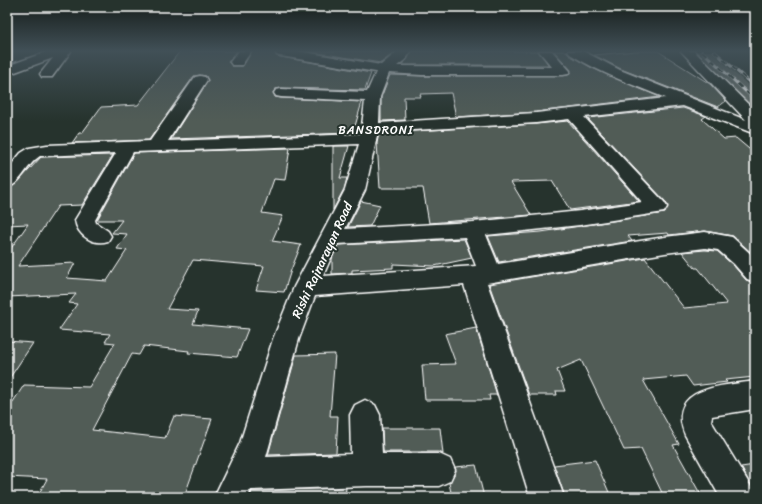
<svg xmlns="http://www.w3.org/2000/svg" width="762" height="504" viewBox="0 0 762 504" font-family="Sriracha,sans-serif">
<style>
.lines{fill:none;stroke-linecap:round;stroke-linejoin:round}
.river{fill:#67706c;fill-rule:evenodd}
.building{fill:#515c57;stroke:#fff}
.minor-casing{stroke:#fff;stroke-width:3}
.minor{fill:#26332d;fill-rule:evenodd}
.rail-casing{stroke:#fff;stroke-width:3}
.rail{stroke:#26332d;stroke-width:2;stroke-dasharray:6;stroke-linecap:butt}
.labels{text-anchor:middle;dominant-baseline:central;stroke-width:4;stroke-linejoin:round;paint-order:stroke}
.far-neighbourhood-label{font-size:12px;letter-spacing:1px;fill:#fff;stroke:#26332d}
.street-label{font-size:13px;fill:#fff;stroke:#26332d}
</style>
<rect width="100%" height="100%" fill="#26332d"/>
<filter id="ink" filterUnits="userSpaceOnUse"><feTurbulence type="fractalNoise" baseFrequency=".025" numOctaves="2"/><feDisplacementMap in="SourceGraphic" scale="8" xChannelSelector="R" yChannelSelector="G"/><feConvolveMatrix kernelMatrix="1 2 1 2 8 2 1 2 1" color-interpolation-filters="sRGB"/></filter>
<g filter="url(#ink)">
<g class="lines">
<polygon class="river" points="689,51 711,51 755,91 755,111 746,109"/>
</g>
<g class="building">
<polygon points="180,51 237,51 228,62 232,66 243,66 252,51 274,51 276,56 281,57 371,73 365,90 281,88 276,89 273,92 275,97 281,98 362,102 353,133 171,139 208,81 206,76 200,75 194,76 149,140 72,143 79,133 82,133 101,107 138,105"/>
<polygon points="306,51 396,51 381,63"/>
<polygon points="412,51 538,51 549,65 401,65 407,60"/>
<polygon points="554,51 567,51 569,55 592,68 660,97 536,112 456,117 451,93 420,94 421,97 404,97 405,120 381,121 381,97 390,75 422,76 568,75 571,70"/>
<polygon points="635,51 658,51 710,84 726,101 718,107 621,69 594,55"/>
<polygon points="683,108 706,116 702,119 724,139 736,138 755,154 755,256 733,236 705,231 669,235 668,233 628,236 632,241 499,262 488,236 541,232 665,213 668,206 665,201 587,118"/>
<polygon points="568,121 639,201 570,210 552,181 511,182 531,215 429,223 423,188 380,188 377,143 379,133 536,124"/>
<polygon points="333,146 349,146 340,178 347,178 344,189 333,210"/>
<polygon points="290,148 285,180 274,179 262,213 283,216 272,241 301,245 291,270 284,292 256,290 264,266 193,260 167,309 198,311 193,324 248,329 237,357 188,353 189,351 144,346 139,355 132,354 92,430 165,438 174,416 212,419 184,497 37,497 47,479 7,477 7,411 24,385 89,387 115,343 105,342 110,334 59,330 77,304 69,303 76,294 7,297 7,254 28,224 7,225 7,189 17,183 41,157 113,155 82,205 58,206 18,266 75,263 67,278 107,281 127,250 117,249 127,234 112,233 122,220 97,220 134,153"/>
<polygon points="361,201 380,205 370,226 348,227"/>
<polygon points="464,239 472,258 434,266 393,264 393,268 352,270 352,273 332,274 332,259 338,245"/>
<polygon points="705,250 717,251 733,265 746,280 755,283 755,377 725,380 727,382 693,386 686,376 643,380 679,444 673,445 702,497 664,497 641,449 624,450 581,360 557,370 565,391 556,391 557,395 529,395 489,284 645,258 684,308 727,304 698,268 695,268 682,252"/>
<polygon points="476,328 497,395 489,395 490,400 425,400 422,365 456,364 445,334"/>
<polygon points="7,341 33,343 7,382"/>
<polygon points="335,354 330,416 338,416 336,453 268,455 296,355"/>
<polygon points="382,428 440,428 443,454 439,452 383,452"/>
<polygon points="595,460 611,497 565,497 554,465"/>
<polygon points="476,465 484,497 452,497 449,483 456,471 455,467"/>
<polygon points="755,465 755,493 741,467"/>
<polygon points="346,488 345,497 250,497 252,491"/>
</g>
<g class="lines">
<g class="minor-casing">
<g id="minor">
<polygon points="49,51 71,51 52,77 42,77 40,74 53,58 7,75 7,66"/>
<polygon points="239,51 251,51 242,65 232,65 230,62"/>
<path d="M275 51H298L381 65 398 51H411L406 59 397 66 552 67 539 51H552L570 71 568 74 563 75H422L389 73 380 97 379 123 536 113 666 98C633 85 600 73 570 54L568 51H583L620 70 746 120 681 51H694L755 111V134L683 106 584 117 664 202 667 207 664 212 580 225 486 235 498 264 665 237 705 232 732 237 755 258V282L747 279 734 264 718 250 705 248 665 253 487 283 564 497H530L464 285 315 296 299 339 266 457 351 454 350 415 355 405 365 400 375 405 380 415 382 454H439L450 459 455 470 450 481 439 486H367L251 490 248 497H214L240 443 273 339 294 287 345 190 359 144 133 152 95 220 96 223 108 231 111 236 108 241C93 246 77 235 75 220L116 153 40 156C27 164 21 184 7 188V170L21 153 29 148 47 145 150 141 195 77 200 76 205 77 207 80 168 141 361 134 365 101 281 97 276 96 274 93 276 90 281 89 367 92 376 72 281 56 277 55ZM569 119 642 202 580 211 473 222 345 229 365 190 378 132 536 123ZM465 237 476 266 323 276 337 244Z"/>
<path d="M755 381V409L712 416 711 421 750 485 755 497H720L685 435C665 386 724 386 755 381Z"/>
</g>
</g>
<use href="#minor" class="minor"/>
<g class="rail-casing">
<g id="rail">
<polyline points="702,51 755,100"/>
<polyline points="714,51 755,87"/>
</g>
</g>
<use href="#rail" class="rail"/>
</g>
</g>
<linearGradient id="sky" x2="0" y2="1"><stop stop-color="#151c19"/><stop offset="0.42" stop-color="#415057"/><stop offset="1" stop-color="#415057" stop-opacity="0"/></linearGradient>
<rect width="762" height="121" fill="url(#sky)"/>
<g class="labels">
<g class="far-neighbourhood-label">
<text x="376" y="130">BANSDRONI</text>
</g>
<g class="street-label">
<text transform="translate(322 260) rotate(-65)">Rishi Rajnarayan Road</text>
</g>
</g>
<rect width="762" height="504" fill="none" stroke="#26332d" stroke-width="24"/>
<rect x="12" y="12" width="738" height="480" fill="none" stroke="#fff" stroke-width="1.5" filter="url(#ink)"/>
</svg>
